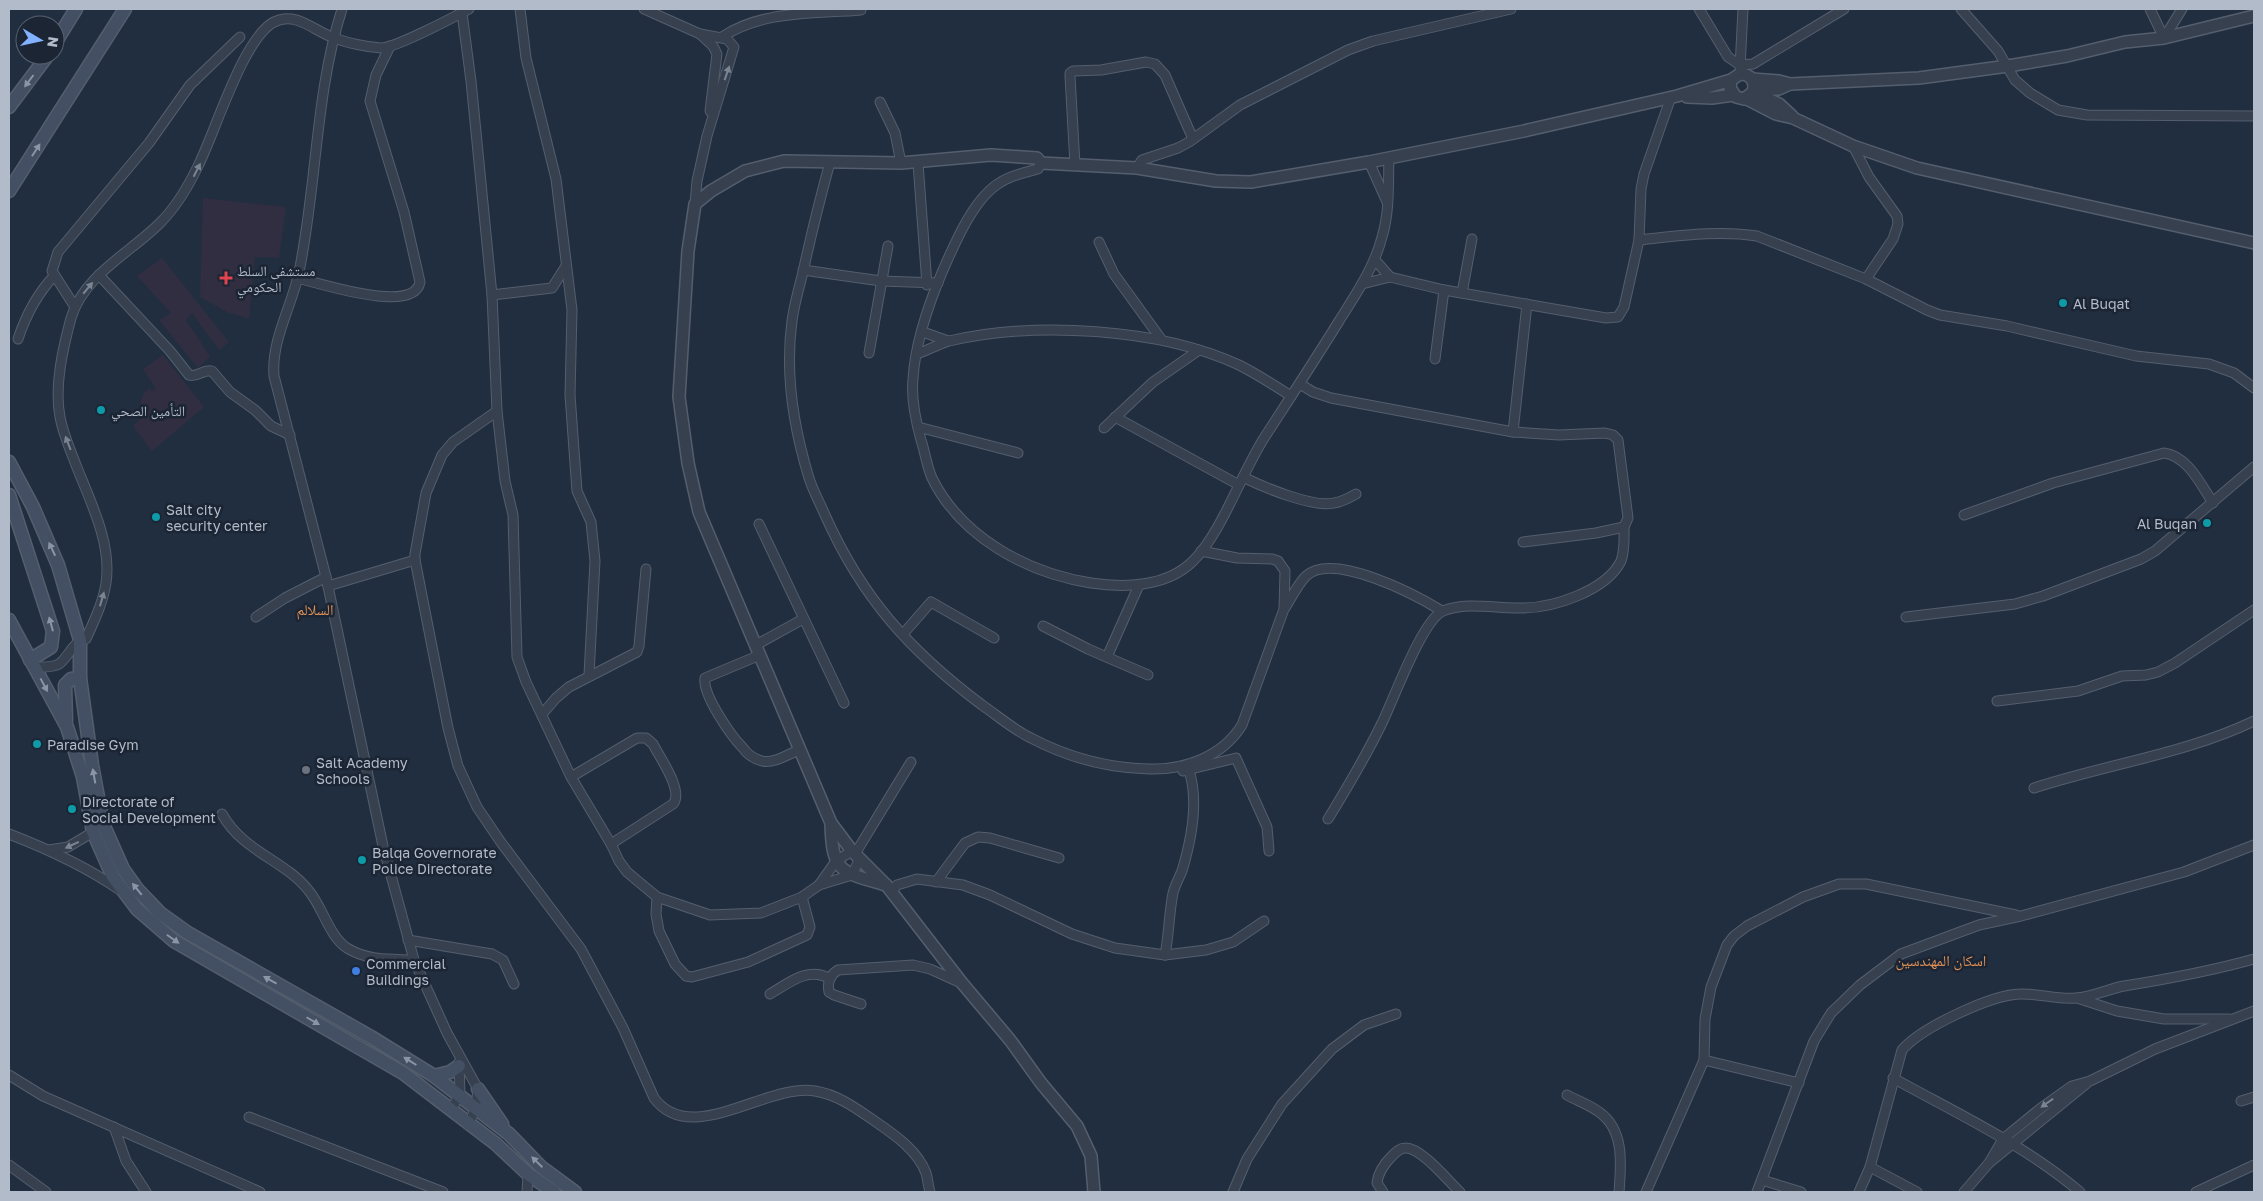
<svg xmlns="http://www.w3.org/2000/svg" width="2263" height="1201" viewBox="0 0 2263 1201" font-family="'Golos Text','Noto Naskh Arabic',sans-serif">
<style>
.medical{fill:#302e40}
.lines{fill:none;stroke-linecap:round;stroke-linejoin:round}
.minor-casing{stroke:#545e6d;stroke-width:11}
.tertiary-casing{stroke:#545e6d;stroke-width:14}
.secondary-casing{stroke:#545e6d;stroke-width:15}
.minor{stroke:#36404f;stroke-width:9}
.tertiary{stroke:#36404f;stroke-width:11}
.secondary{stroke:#434f63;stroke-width:12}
.oneway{fill:#7a8493}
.oneway2{fill:#8a95a6}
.health-dot{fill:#e0444e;stroke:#1b2534;stroke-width:2}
.culture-dot{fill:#0f9aa8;stroke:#1b2534;stroke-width:2}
.worship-dot{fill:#6b7280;stroke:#1b2534;stroke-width:2}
.shop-dot{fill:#3f7fe0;stroke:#1b2534;stroke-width:2}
.labels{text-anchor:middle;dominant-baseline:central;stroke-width:5;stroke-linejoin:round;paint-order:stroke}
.poi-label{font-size:14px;fill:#b1bbca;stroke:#1b2534;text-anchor:start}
.neighbourhood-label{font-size:15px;fill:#df9258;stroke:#1b2534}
</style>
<rect width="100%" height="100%" fill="#212e40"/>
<g class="medical">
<polygon points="203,198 286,207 279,258 255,257 249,319 227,312 200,297"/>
<polygon points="162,258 229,342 219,350 192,313 186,320 210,356 198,368 159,320 171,313 137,276"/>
<polygon points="163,355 204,407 152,451 133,426 143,416 139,411 142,396 150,387 152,391 156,389 143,369"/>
</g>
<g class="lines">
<g class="minor-casing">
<g id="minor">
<path d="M342 9C315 94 317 185 299 272 292 306 271 340 274 376L326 577 383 846 414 960 447 1033 478 1089 476 1108 468 1125"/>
<polyline points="520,9 526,58 556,179 572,310 570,395 577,491 591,522 595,561 589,675"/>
<polyline points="644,9 700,34 727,39 734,47 707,136 697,181 695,204"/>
<polyline points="1699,9 1728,57 1740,65 1753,64 1844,9"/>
<polyline points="1961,9 1998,51 2015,80 2030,93 2058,110 2087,115 2254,116"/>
<polyline points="2150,9 2164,38"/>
<polyline points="462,13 471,81 492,295 497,411 505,481 513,515 517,657 526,682 571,777 611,844 619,861 627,872 657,897 710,915 761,913 802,897 819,885 836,861 852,851"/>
<polyline points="700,34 713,46 717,54 710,111"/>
<path d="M722 37C762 10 815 14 861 10"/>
<polyline points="2164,38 2182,9"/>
<polyline points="1740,68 1743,9"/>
<polyline points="880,102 895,133 901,163"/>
<polyline points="1853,146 1869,177 1897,216 1898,224 1893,239 1866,279"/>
<path d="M830 162C820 199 811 235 803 272 799 288 794 305 792 321 785 372 794 429 809 478 813 491 820 503 825 515 862 598 910 651 982 705 998 716 1014 730 1031 738 1067 757 1108 768 1149 769 1185 770 1222 757 1242 725L1284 609 1285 571 1278 561 1272 559 1237 558 1201 551"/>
<polyline points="1369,162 1387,202"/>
<polyline points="918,163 927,285"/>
<path d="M1041 163 1038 169C1026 172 1012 175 1001 182 974 197 955 243 943 270 929 303 915 343 913 379 911 398 916 422 921 440 925 452 927 467 932 478 961 537 1027 573 1091 583 1124 588 1166 587 1192 562 1222 533 1242 471 1266 435 1290 398 1315 360 1339 321 1356 294 1374 268 1382 237 1390 211 1388 184 1389 158"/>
<polyline points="1075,165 1070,76 1070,73 1073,71 1101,70 1146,62 1155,64 1165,75 1193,139"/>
<polyline points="1137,168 1142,160 1178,148 1189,142 1240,105 1348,50 1373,41 1511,9"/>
<path d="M1639 240C1678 236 1718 230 1757 236L1866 279 1927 310 1940 315 2007 326 2136 356 2209 364 2234 373 2254 388"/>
<polyline points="1099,242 1114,274 1161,339"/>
<polyline points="1375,260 1390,277"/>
<polyline points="803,270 881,281 938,283"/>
<path d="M99 275 170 351 189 375C197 378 203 369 212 371L230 392 255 410 271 426 290 435"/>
<path d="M297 278C320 283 414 315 420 282L404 212 370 101 376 75 390 46"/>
<polyline points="1362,284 1390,277 1444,290 1606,318 1618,317 1624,307 1639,240 1641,189 1644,174 1671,97"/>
<polyline points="1462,293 1472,239"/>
<polyline points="492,295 552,288 566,266"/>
<polyline points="75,307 52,271 58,252 149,143 190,85 240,37"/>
<polyline points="923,332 948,341"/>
<path d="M18 339C26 315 36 295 54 276"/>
<polyline points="869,353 888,246"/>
<path d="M917 354C928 350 939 344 949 341 1035 321 1159 328 1239 365 1257 374 1274 385 1291 396"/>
<polyline points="1435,359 1444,290"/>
<polyline points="1300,384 1313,392 1331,398 1513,432 1559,435 1605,433 1613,435 1618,440 1628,518 1624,527 1596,533 1523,542"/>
<path d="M497 411 453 442 442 455 426 493 415 554V560L448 728 458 766 477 807 500 841 581 949 623 1028 654 1098C691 1148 766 1083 815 1091 839 1095 857 1109 876 1122 895 1135 918 1151 926 1173 928 1179 928 1186 930 1192"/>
<polyline points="1115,417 1239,485"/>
<polyline points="918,427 1018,453"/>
<polyline points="1104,428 1153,382 1199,350"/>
<polyline points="1513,432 1527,304"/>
<path d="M1243 477C1263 487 1313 508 1334 503 1342 502 1349 498 1356 494"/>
<path d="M1964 515 2053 483 2164 453C2188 456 2201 485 2213 503"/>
<polyline points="759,524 844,703"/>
<polyline points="328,586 415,560"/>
<path d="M1285 608C1291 598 1298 584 1306 576 1333 551 1416 595 1442 611"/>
<polyline points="256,617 285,598 326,577"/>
<polyline points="1906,617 2015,604 2043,596 2141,559 2155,551 2254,467"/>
<polyline points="1043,626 1088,649 1148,675"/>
<polyline points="903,634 931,602 994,638"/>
<polyline points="756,645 803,619"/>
<path d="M760 655 705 678C702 694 731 736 743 748 747 754 755 759 762 761 774 764 788 754 799 750"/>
<polyline points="1107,657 1139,585"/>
<path d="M34 667C42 667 52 668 59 664 69 657 73 641 86 639 94 621 103 603 106 583 112 543 90 501 76 465 70 449 63 434 60 417 54 386 63 348 71 318 84 275 130 253 160 223 176 207 188 187 198 166 215 133 243 38 274 22 295 11 313 30 332 37 346 43 367 47 381 48 395 48 454 17 469 9"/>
<polyline points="1997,701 2078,691 2122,676 2146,675 2158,672 2175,663 2254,610"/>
<polyline points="543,713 556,698 569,687 637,652 639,646 646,569"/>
<polyline points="1183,771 1236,758 1267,827 1269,851"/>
<path d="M571 777 637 738H646L653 744C660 758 684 791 673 804L611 844"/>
<path d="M2034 788C2107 764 2185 754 2254 721"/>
<path d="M222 814C243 852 285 860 309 891 323 908 329 936 347 948 368 961 390 959 414 960"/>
<path d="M1328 819C1347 788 1366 756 1382 723 1393 701 1422 620 1443 611 1467 601 1497 609 1522 608 1553 608 1606 591 1621 561 1625 550 1624 538 1624 527"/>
<path d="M9 834C48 849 85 866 120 890"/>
<polyline points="49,850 68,847 93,832"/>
<polyline points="855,854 911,762"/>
<polyline points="936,882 965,843 978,837 990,838 1059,858"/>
<polyline points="819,885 852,875 860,858"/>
<path d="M892 891 897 885 917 879 963 885 990 895 1072 934 1115 948 1165 955C1169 934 1169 913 1173 893 1175 885 1179 878 1182 871 1191 841 1199 801 1189 771"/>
<polyline points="657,897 656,914 659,931 675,964 686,976 692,977 748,962 807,935 810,927 802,897"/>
<polyline points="408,940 492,954 503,960 514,984"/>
<polyline points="1165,955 1206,950 1233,942 1264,921"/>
<path d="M770 994C789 983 808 966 830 979"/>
<polyline points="2077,998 2117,1011 2164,1019 2229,1019"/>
<path d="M861 1004 834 995 829 992C827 983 830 975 838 970L913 965 930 969 961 983"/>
<polyline points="1704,1060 1799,1083"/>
<polyline points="9,1075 43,1096 260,1192"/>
<path d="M1893 1078C1956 1113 2025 1145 2080 1192"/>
<path d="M1567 1095C1578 1101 1590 1105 1599 1112 1625 1130 1621 1165 1619 1192"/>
<polyline points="2241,1101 2254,1097"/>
<polyline points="451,1110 460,1094 459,1062"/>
<polyline points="249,1117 443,1192"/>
<polyline points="114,1127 126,1161 146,1192"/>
<polyline points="1989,1163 2003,1139 2041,1108 2072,1086 2090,1081 2155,1049 2254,1011"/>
<polyline points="9,1165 46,1192"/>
<polyline points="1870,1167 1917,1192"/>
<polyline points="1762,1180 1801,1192"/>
<polyline points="527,1192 528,1174"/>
<polyline points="1233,1192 1247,1159 1282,1104 1332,1049 1364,1025 1396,1014"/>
<path d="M1383 1192 1377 1183C1378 1172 1385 1163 1392 1156 1396 1152 1400 1148 1405 1148 1421 1147 1448 1181 1460 1192"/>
<polyline points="1646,1192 1704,1060 1705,1019 1711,987 1727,945 1734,936 1747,926 1803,897 1839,884 1866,884 2016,915"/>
<polyline points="1757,1192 1814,1041 1831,1013 1860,985 1901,954 1979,925 2021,916 2184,872 2254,845"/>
<path d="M1859 1192 1870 1167 1902 1050C1921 1028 1990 995 2020 994 2038 993 2058 1000 2076 998 2092 997 2108 989 2124 986 2168 979 2211 971 2254 959"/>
<polyline points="1964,1192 1989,1163 2086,1084"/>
<polyline points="2196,1192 2254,1165"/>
</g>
</g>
<g class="tertiary-casing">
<g id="tertiary">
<polyline points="1752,79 1779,81 1790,84 1919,78 2008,66 2067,56 2125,42 2164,38 2254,16"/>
<polyline points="1754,90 1779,89 1790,84"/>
<polyline points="1753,92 1779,104 1792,116"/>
<polyline points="1687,97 1712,98 1733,95"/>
<polyline points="1745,98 1776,114 1793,118 1853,146 1917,168 2254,243"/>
<path d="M831 823C832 873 841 872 886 885"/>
<path d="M1094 1192 1091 1156 1077 1126 1041 1083 1010 1040 962 983 887 886 852 851 831 823 699 512 688 463 679 397 688 251 695 204 711 191 745 171 784 161 901 163 991 155 1037 158 1041 163 1137 168 1216 181 1251 182 1369 162 1524 131 1677 96 1731 80 1740 74C1751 74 1756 82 1753 92L1744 99 1736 97 1730 88 1731 80"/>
</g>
</g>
<g class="secondary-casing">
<g id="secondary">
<polyline points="55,43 76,9"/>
<polyline points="9,107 48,55"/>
<polyline points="9,191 125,9"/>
<polyline points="9,462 33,507 58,565 80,640 80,678 92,765 103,824 123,869 138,890 160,913 188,933 371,1037 434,1076 509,1134 541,1167 575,1192"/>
<polyline points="9,495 53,631 51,647 30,660"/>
<polyline points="9,620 67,727 83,777 93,832 113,877 137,909 174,941 403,1073 496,1144 528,1174 554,1192"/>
<polyline points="66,721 65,685 71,679 80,678"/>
<polyline points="434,1076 450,1072 459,1066"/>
<polyline points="478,1089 502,1124"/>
</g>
</g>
<use href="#minor" class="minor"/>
<use href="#tertiary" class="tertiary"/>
<use href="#secondary" class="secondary"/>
</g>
<defs><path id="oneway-solid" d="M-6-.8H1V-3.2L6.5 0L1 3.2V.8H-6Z" transform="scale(1.25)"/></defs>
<g class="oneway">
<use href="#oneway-solid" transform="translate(727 73) rotate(-71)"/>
<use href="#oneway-solid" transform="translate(197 170) rotate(-63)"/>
<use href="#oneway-solid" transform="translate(88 288) rotate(-50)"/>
<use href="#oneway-solid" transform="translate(68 443) rotate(-111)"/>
<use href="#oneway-solid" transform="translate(102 599) rotate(-74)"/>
<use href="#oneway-solid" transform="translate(72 845) rotate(155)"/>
<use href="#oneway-solid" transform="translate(2047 1103) rotate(145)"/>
</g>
<g class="oneway2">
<use href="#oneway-solid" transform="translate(29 81) rotate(127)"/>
<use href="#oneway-solid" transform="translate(36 150) rotate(-57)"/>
<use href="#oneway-solid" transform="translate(52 549) rotate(-115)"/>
<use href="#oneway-solid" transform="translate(51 624) rotate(-105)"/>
<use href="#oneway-solid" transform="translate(44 685) rotate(62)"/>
<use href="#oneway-solid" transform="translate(94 776) rotate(-100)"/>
<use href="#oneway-solid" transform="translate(137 889) rotate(-129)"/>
<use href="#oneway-solid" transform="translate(173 939) rotate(35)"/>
<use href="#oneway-solid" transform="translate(270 980) rotate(-151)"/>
<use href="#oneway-solid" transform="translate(313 1021) rotate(30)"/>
<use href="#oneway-solid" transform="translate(410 1061) rotate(-148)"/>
<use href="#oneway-solid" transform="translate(537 1162) rotate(-136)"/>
</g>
<path class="health-dot" d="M223.5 270.5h5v5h5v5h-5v5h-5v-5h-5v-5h5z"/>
<g class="culture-dot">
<circle cx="2063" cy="303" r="5"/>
<circle cx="101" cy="410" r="5"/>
<circle cx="156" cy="517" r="5"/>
<circle cx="2207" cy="523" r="5"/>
<circle cx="37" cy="744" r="5"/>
<circle cx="72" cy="809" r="5"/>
<circle cx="362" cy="860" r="5"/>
</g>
<circle class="worship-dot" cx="306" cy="770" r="5"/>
<circle class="shop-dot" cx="356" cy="971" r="5"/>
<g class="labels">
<g class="poi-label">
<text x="237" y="270">مستشفى السلط<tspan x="237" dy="16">الحكومي</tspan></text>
<text x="2073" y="303">Al Buqat</text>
<text x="111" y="410">التأمين الصحي</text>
<text x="166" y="509">Salt city<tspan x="166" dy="16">security center</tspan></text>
<text x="2197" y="523" text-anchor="end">Al Buqan</text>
<text x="47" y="744">Paradise Gym</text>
<text x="316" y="762">Salt Academy<tspan x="316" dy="16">Schools</tspan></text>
<text x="82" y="801">Directorate of<tspan x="82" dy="16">Social Development</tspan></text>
<text x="372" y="852">Balqa Governorate<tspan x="372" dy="16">Police Directorate</tspan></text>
<text x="366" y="963">Commercial<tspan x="366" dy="16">Buildings</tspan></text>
</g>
<g class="neighbourhood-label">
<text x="315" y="609">السلالم</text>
<text x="1941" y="960">اسكان المهندسين</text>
</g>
</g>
<rect width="2263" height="1201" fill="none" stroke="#b1bbca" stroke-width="20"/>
<g transform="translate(40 40) rotate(99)"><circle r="24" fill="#1b2534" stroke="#576170"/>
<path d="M0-4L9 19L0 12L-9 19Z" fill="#82b2ff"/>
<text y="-8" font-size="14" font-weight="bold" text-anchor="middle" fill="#b1bbca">N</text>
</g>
</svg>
